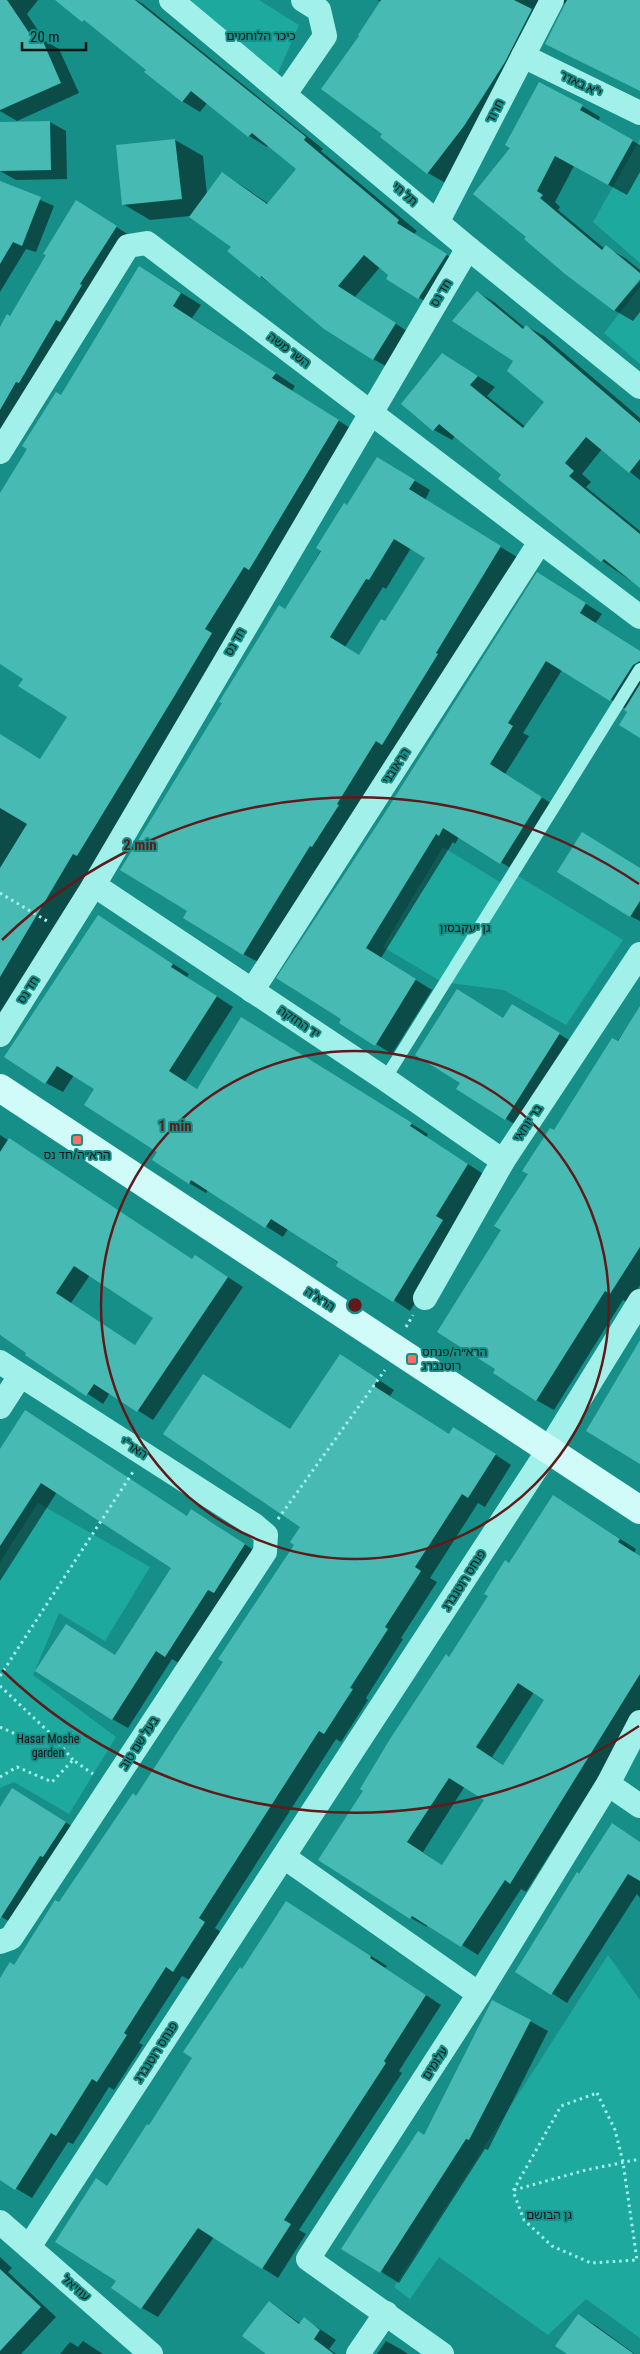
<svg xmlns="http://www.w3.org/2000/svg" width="640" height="2354" viewBox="0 0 640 2354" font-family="'Roboto Condensed','Noto Sans Hebrew',sans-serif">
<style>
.green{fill:#1ea99f}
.shadow{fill:#0007;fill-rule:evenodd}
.building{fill:#47bbb3;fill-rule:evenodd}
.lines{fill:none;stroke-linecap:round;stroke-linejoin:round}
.path{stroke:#a2f0ea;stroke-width:3;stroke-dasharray:2.5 4;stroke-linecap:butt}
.lane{stroke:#a2f0ea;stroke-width:12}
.street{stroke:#a2f0ea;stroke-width:24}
.secondary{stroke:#d0fbf9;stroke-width:28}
.ring{fill:none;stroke:#601a1a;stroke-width:2.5}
.poi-dot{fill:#ff6f61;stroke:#168f88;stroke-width:2}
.labels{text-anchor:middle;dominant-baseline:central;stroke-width:4;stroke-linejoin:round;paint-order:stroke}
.park-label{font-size:12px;fill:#111;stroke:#168f88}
.street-label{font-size:12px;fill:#111;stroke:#168f88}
.poi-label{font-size:12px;fill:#111;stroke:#168f88}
.centre{fill:#601a1a;stroke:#168f88;stroke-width:2.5}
.ring-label{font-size:15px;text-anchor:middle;font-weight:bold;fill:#601a1a;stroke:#168f88;stroke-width:4;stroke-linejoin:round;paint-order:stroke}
</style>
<rect width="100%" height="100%" fill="#168f88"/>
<g class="green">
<polygon points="171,0 259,0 299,25 273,84"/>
<polygon points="640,139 640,263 593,222"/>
<polygon points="640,287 640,364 604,333"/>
<polygon points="443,847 506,886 515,874 623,940 566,1025 504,990 442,982 383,947"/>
<polygon points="38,1503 150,1567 105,1641 59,1613 33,1675 116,1737 69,1814 14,1782 0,1788 0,1562"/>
<polygon points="608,1955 640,2000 640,2338 586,2299 548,2335 439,2257 410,2299 394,2287"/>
</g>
<g class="shadow">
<polygon points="0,0 38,0 27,14 45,41 59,49 79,93 17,121 0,111"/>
<polygon points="58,0 136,0 143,4 323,149 321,151 417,231 414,234 464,266 437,309 388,278 390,275 380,267 355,297 413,335 391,369 373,359 261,277 229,251 232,247 190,216 150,220 123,204 117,146 175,140 203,156 207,195 223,173 269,204 298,168 268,145 267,147 249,136 207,103 200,112 182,101 148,69"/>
<polygon points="377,0 640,0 640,90 547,43 566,2 561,6 449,185 428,173 382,137 384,134 361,36 381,2"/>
<polygon points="582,106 600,117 598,122 640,145 640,172 627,195 574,166 555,202 560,207 558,210 605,249 606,247 625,258 640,270 640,277 528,237 475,194"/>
<polygon points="50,122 66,131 67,179 16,180 0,171 0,123"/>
<polygon points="0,182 54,206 36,252 26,249 0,292"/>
<polygon points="90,210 129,235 0,440 0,329"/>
<polygon points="159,279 201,305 192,318 295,386 292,391 358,433 231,645 0,1020 0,735 41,760 69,716 25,678 0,663 0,495 61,397"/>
<polygon points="640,281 640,312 633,321 614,310"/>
<polygon points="477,292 494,302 525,328 526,326 544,336 640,418 640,480 602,449 582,474 591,482 586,487 640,531 640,587 602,561 455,436 452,440 434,430 402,404 443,354 495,387 487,396 526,427 546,401 515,361"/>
<path d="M394 468 430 490 425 500 517 557 399 753 392 750 260 963 243 954 188 911 285 610 347 507ZM411 548 426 558 386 623 360 656 345 647 383 587 386 589Z"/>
<polygon points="553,583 602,614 595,624 640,652 640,737 626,709 562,670 523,733 529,736 505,774 557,807 517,872 459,837 455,844 453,842 381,958 432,990 392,1054 376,1044 343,1019 278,978"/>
<polygon points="640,868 640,921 630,916"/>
<polygon points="115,927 189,974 187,977 233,1007 185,1082 198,1090 259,1029 428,1134 426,1137 485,1175 459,1231 410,1311 288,1229 283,1237 208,1190 206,1193 189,1183 96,1089 74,1075 63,1092 46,1083"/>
<polygon points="640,1009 640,1285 628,1303 623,1300 554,1410 536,1400 497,1368 503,1230 529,1174 554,1131"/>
<polygon points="529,1015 575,1044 522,1128 506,1119 504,1019"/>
<path d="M0 1135 193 1260 211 1266 243 1287 153 1420 110 1393 103 1404 0 1335ZM90 1275 155 1318 136 1346 71 1303Z"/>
<polygon points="356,1365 394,1390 390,1396 449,1435 470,1438 511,1465 485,1507 478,1503 430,1578 437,1582 401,1638 403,1639 366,1698 368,1700 341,1742 336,1739 215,1928 221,1932 190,1980 182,1976 139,2043 143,2045 114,2090 109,2087 73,2144 68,2142 32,2198 0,2179 0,1979 15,1966 137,1797 225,1661 296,1544 301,1527 291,1430"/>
<polygon points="25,1411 188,1517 208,1520 261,1555 182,1665 172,1659 128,1728 112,1719 173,1567 57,1492 0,1581 0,1451"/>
<path d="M569 1506 636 1549 634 1553 640 1557V1711L526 1892 521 1889 478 1955 428 1924 427 1927 411 1918 320 1860 510 1565ZM534 1692 546 1700 504 1766 492 1757ZM465 1786 486 1800 443 1866 423 1852Z"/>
<polygon points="29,1799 81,1832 17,1926 0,1916 0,1809"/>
<polygon points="627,1834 640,1842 640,1898 637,1894 567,2003 517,1971 579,1875"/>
<polygon points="302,1912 387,1966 385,1968 441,2005 399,2071 402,2073 299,2230 306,2234 278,2278 214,2237 158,2317 142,2308 118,2281 108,2187 194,2058 243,1970"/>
<polygon points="530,2021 548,2031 488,2150 485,2149 399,2283 343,2248 424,2136"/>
<polygon points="0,2257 12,2268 8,2272 56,2317 21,2354 0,2354"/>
<polygon points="270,2302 301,2324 305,2319 336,2340 329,2349 336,2354 268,2354"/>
<polygon points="579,2316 595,2325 635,2354 569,2354"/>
<polygon points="83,2341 103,2354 60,2354 70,2342 78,2347"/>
<polygon points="386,2341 402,2350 408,2354 377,2354"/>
</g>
<g class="building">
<polygon points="0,0 7,0 34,40 41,37 61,83 0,110"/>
<polygon points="55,0 135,0 306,137 304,140 399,220 397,223 447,254 418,299 386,279 388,275 364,255 338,286 396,323 373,360 324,329 261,276 260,278 227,251 231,247 189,217 222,172 267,204 296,169 252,133 248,137 191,91 182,102 144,72 146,70 84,20 82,22"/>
<polygon points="381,0 514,0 532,9 505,62 464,126 427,174 380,137 382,134 321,89 359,36 358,35"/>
<polygon points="567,0 640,0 640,91 545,44"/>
<polygon points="539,82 583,105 580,110 633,140 608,185 555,156 537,191 543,195 540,198 602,250 606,245 640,273 640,279 614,311 565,274 524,239 526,237 473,194 510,148 505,145"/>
<polygon points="50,121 51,170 0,171 0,122"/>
<polygon points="175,139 182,199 122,205 116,145"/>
<polygon points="0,181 41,197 22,246 13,242 0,264"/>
<polygon points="76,200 117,226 80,284 82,285 60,322 56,320 19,383 16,382 0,410 0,327 7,314 10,316 46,255 43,254"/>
<polygon points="139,266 181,293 173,306 276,373 272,378 339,420 249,570 244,567 205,629 212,633 175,695 77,856 73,854 0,977 0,868 27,824 0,808 0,734 40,759 67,717 18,686 23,679 0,664 0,493 27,449 22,446 56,392 61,395"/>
<polygon points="477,291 523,329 526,325 640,423 640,459 629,473 586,437 565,463 574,471 569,476 640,534 640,588 604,559 601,562 540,513 498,479 501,475 439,424 433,431 401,404 442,353 478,376 470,385 523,428 544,402 507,371 513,361 452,321"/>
<path d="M377 457 415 480 409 489 501 546 436 653 438 654 382 745 376 741 337 804 339 805 312 847 310 846 243 955 183 918 187 911 120 870 222 703 219 702 279 605 285 609 321 551 316 548 344 503 347 505ZM394 539 425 558 385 621 381 619 359 655 330 637 366 579 369 580Z"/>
<polygon points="537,572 586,603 580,613 640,651 640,661 633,665 610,701 546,661 508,723 513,726 490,764 542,797 500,864 443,828 439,836 436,834 366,948 416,979 375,1046 339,1023 341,1019 276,978 381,819"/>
<polygon points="640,684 640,738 619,725 627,712 624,710"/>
<polygon points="582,832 640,868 640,901 630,917 557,872"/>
<polygon points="98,915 173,964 171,967 217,996 169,1071 197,1089 241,1017 412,1123 410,1126 468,1164 436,1216 443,1220 393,1302 336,1266 338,1262 271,1219 265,1228 191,1180 189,1184 152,1160 157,1152 84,1105 94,1089 57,1066 45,1084 4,1057"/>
<polygon points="457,989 503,1018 512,1004 560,1033 505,1120 456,1089 460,1083 415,1055"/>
<polygon points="640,1006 640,1247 610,1294 605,1291 536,1401 493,1373 495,1369 437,1332 501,1230 494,1226 528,1174 522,1171 550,1128 554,1130 612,1038 618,1041"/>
<path d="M9 1138 192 1259 195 1255 228 1277 137 1412 94 1384 86 1396 25 1355 26 1353 0 1335V1152ZM74 1266 153 1318 135 1345 56 1293Z"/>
<polygon points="640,1340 640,1464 586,1431"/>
<polygon points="340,1354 378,1379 374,1386 449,1434 453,1427 496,1454 468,1498 462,1494 415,1567 421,1571 385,1627 388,1629 350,1688 353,1689 324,1734 319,1731 199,1918 205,1922 173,1972 166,1967 124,2033 127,2035 97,2082 92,2079 56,2136 51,2133 15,2190 0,2180 0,1978 10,1962 14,1965 55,1900 59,1902 133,1793 136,1796 223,1662 218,1659 294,1545 290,1542 300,1527 163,1434 203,1374 290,1429"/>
<polygon points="25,1410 187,1516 191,1509 245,1544 214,1593 208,1590 165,1657 156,1651 112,1720 35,1671 66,1624 115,1655 171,1568 41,1483 0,1546 0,1449"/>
<path d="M553 1495 620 1539 618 1542 640 1556V1674L510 1884 505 1880 461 1947 412 1916 410 1919 318 1860 363 1791 360 1789 390 1739 446 1654 449 1657 488 1596 484 1594 505 1560 509 1563ZM518 1683 544 1700 503 1765 476 1747ZM449 1778 484 1800 442 1865 407 1842Z"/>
<polygon points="12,1788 66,1822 43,1857 40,1856 0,1919 0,1807"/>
<polygon points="612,1823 640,1842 640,1881 628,1874 551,1995 515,1972 577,1872 579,1874"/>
<polygon points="286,1901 371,1956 370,1958 426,1995 384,2061 386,2063 284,2220 291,2224 262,2269 198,2228 141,2309 111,2288 116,2281 55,2242 96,2178 107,2186 147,2124 149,2125 192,2058 183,2052 240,1967 242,1969"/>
<polygon points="492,2000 531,2020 469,2140 466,2139 380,2273 341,2249 418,2131 424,2135"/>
<polygon points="0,2269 41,2307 0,2351"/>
<polygon points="269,2301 299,2324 304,2317 320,2330 314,2339 334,2354 266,2354 242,2336"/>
<polygon points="578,2314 634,2354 567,2354 555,2346"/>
</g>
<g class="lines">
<g class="path">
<polyline points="0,893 47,921"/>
<polyline points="406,1327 413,1315"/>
<polyline points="278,1519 385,1370"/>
<polyline points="0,1676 133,1472"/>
<polyline points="0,1686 52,1735"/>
<polyline points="0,1727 24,1738 52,1735 73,1760"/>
<polyline points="0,1777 17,1767 52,1782 73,1760 93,1774"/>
<polygon points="597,2093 615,2130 623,2162 637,2260 591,2263 552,2246 524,2220 513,2191 561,2106"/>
<polyline points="514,2190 586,2170 640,2159"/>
</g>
<polyline class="lane" points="385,1079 640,669"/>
<g class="street">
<polyline points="171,0 468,248 640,387"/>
<polyline points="523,56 640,113"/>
<polyline points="285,94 325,36 319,10 303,0"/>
<polyline points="438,221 552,0"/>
<polyline points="0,452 128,246 147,243 640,617"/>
<polyline points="94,885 385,1079 503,1161"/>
<polyline points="252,991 540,542"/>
<polyline points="0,1035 94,885 468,248"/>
<polyline points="425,1298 503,1161 640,954"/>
<polyline points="0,1362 253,1524 266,1535 265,1552 11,1938 0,1942"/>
<polyline points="0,1407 20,1376"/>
<polyline points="608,1784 640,1806"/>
<polyline points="284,1857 479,1994"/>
<polyline points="0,2222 151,2354"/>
<polyline points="29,2247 549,1449 640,1301"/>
<polyline points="358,2354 386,2313"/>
<polyline points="442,2354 308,2259 479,1994 608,1784 640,1722"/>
</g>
<polyline class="secondary" points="0,1088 640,1510"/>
</g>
<g class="ring">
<circle cx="355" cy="1305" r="254"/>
<path d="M639 1726A508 508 0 0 1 2 1670M2 940A508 508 0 0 1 639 884"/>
</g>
<g class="poi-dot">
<rect x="72" y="1135" width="10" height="10" rx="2.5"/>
<rect x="407" y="1354" width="10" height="10" rx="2.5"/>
</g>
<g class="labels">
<g class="park-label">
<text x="261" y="36">כיכר הלוחמים</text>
<text x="465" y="928">גן יעקבסון</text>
<text x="48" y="1739">Hasar Moshe<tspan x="48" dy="14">garden</tspan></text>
<text x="549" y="2215">גן הבושם</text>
</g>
<g class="street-label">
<text transform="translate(581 84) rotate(26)">י"א באדר</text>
<text transform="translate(495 111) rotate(-63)">חרוד</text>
<text transform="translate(405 194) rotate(40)">תל חי</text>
<text transform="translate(441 293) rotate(-59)">חד נס</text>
<text transform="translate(289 350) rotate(37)">השר משה</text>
<text transform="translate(235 642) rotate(-60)">חד נס</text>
<text transform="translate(396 766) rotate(-57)">הראובני</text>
<text transform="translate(28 990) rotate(-58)">חד נס</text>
<text transform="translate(299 1022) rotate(34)">יד החזקה</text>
<text transform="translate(528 1123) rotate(-56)">בר יוחאי</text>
<text transform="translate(320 1299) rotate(33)">הרא"ה</text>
<text transform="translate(134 1448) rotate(32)">האר"י</text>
<text transform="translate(464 1580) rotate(-57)">פנחס רוטנברג</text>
<text transform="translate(139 1743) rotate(-57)">בעל שם טוב</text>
<text transform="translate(156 2052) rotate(-57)">פנחס רוטנברג</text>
<text transform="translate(435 2063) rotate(-57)">עלומים</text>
<text transform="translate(76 2288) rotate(41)">עוזיאל</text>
</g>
<g class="poi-label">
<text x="77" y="1155">הרא״ה/חד נס</text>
<text x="422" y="1352" text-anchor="start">הרא״ה/פנחס<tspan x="422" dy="14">רוטנברג</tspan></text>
</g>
</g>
<circle cx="355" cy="1305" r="8" class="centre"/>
<g class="ring-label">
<text x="140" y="850">2 min</text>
<text x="175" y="1131">1 min</text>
</g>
<path d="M22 42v8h64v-8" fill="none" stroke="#111111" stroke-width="2.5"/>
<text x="30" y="42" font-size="15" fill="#111111" stroke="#168f88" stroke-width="4" paint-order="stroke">20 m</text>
</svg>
